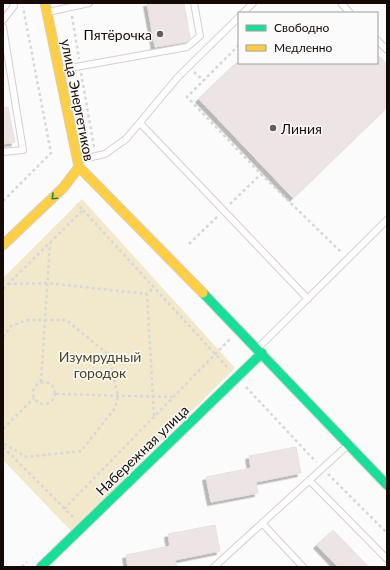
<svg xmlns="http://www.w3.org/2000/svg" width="390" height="570" viewBox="0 0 390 570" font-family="Lato,sans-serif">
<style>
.green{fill:#f2e8cb}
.building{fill:#ede4e5;stroke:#e8e1e1;filter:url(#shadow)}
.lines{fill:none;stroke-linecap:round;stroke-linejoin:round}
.lane-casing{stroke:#d6cfcd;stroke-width:8}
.fast-casing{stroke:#d6cfcd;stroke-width:11}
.slow-casing{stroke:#d6cfcd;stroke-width:11}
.path{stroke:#d8d7d7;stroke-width:2.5;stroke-dasharray:3 3;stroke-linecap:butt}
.lane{stroke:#fefefe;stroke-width:6}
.fast{stroke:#16e098;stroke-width:9}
.slow{stroke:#ffcf43;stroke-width:9}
.oneway{stroke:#168056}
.poi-dot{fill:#665e5c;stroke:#fbfbfb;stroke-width:1.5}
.labels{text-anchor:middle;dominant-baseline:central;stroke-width:3;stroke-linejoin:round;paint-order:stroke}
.poi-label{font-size:14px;fill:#160a06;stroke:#fbfbfb;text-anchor:end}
.street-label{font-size:14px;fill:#160a06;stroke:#fbfbfb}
.park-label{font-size:14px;fill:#4e431d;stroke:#fbfbfb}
</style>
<defs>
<filter id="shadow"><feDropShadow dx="-3.5" dy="3.5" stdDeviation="0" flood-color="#0004"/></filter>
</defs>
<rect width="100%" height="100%" fill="#fbfbfb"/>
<polygon class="green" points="82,199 235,368 71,531 3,460 3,278"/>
<g class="building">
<polygon points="147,3 184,3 190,38 186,42 155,47"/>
<polygon points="377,54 387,64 387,107 293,198 199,99 236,63 377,63"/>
<polygon points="8,107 15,142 3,144 3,108"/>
<polygon points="296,447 301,473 256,482 258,493 211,502 206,477 251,468 249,456"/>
<polygon points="215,525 220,551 175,560 177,567 128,567 126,555 170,546 168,534"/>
<polygon points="333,530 369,567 338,567 317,545"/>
</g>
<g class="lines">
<g class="lane-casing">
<g id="lane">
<polyline points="341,3 350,13"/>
<polyline points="48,12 89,3"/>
<polyline points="243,13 253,3"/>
<polyline points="3,20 14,6 13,3"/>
<polyline points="3,27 23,150 3,152"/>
<polyline points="377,40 387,50"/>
<polyline points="59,70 187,47 200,36 194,3"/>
<polyline points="140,123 308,299"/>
<polyline points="78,160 105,154 126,139 178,77 239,17"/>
<polyline points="259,347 387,220"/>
<polyline points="309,480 387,559"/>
<polyline points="262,523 303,567"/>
<polyline points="214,567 348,445"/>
</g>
</g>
<g class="fast-casing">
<g id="fast">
<polyline points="203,293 387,485"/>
<polyline points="41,567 262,353"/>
</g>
</g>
<g class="slow-casing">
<g id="slow">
<polyline points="79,167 203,293"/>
<polyline points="3,245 63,188 79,167 45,3"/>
</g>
</g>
<g class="path">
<polyline points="72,16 79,59"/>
<polyline points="239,45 187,97 261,174 342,253"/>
<polyline points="194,72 204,81"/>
<polyline points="81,73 94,147"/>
<polyline points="3,201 51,153 23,7"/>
<polyline points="230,204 261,174"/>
<polyline points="83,210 227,367"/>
<polyline points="189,244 218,216"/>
<polyline points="8,284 47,283 147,294"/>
<polyline points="3,289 83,210 77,204"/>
<polyline points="3,337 11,326 27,320 66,320 108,354 118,396 115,408 81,451 26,457 3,443"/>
<polyline points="41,382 50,243"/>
<circle cx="44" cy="393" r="11"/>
<polyline points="246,387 316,462"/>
<polyline points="56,394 172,397"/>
<polyline points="154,416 147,294 154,287"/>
<polyline points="3,429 34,398"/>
<polyline points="3,447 73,517"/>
<polyline points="328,474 387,533"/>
<polyline points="64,509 230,339"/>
<polyline points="22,567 27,562"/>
</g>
<use href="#lane" class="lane"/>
<use href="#fast" class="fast"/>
<use href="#slow" class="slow"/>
</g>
<defs><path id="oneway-chevron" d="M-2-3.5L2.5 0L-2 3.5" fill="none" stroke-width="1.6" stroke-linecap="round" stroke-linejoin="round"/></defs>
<use class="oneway" href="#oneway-chevron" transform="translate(54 197) rotate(137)"/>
<g class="poi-dot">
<circle cx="160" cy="34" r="4"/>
<circle cx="273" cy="128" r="4"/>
</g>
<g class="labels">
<g class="poi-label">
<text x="152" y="34">Пятёрочка</text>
<text x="281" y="128" text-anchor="start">Линия</text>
</g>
<g class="street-label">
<text transform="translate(78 100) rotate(79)">улица Энергетиков</text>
<text transform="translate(142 450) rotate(-44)">Набережная улица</text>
</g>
<g class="park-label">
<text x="100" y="356">Изумрудный<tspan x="100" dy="16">городок</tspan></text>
</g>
</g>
<rect width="390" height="570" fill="none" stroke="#160a06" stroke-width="8"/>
<rect x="238" y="12" width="140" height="52" fill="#fbfbfb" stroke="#9f9b99"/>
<rect x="246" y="25" width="20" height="6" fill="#16e098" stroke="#9f9b99"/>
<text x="274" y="32" font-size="12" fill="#160a06">Свободно</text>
<rect x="246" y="45" width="20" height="6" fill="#ffcf43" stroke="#9f9b99"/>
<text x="274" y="52" font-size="12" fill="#160a06">Медленно</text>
</svg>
